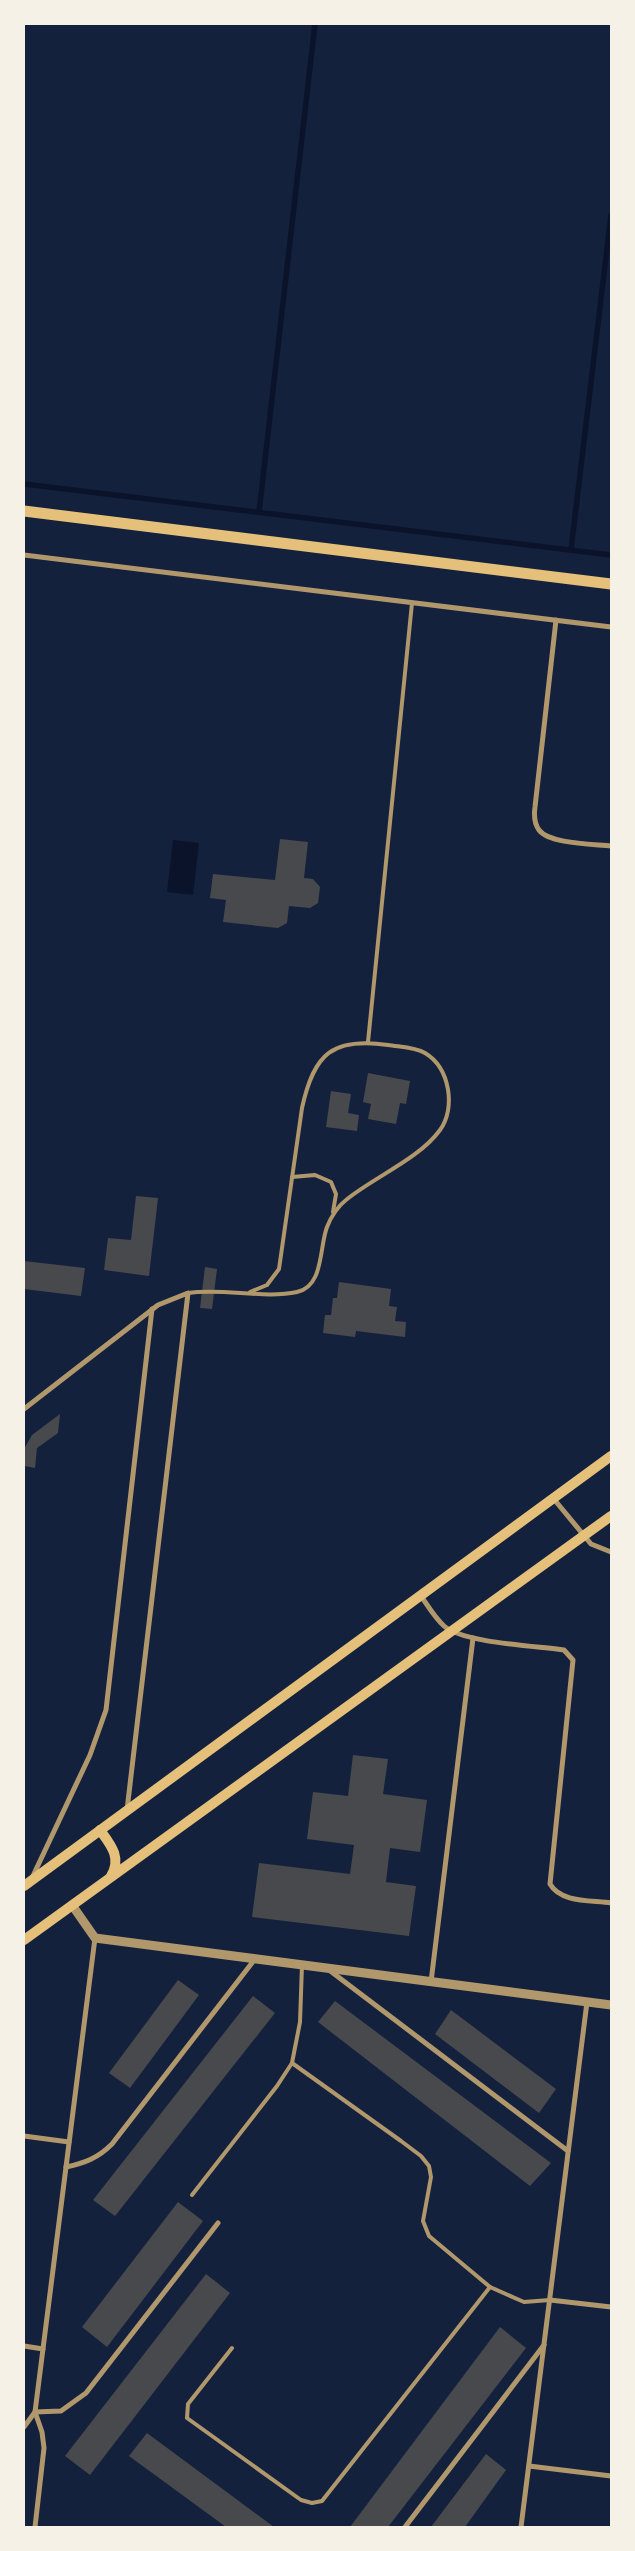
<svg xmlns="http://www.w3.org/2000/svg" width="635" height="2551" viewBox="0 0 635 2551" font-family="Merriweather,serif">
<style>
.water{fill:#0b132b}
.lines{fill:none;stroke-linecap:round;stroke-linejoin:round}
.stream{stroke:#0b132b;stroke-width:5.5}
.building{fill:#48494c}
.service{stroke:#b1986c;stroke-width:4}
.minor{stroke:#b1986c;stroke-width:5}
.tertiary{stroke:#b1986c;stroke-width:9}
.secondary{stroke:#e5c07b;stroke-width:10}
.primary{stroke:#e5c07b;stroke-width:11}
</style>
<rect width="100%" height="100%" fill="#14213d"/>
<polygon class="water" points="173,840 199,843 193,895 167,892"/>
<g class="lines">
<g class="stream">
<polyline points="24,484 611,555"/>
<polyline points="259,512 315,24"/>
<polyline points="571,550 611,215"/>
</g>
</g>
<g class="building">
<polygon points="280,839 308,842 304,878 313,879 320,887 318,903 310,908 289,906 287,923 278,928 223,922 226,900 210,898 213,874 275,880"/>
<polygon points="368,1073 410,1081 406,1104 400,1103 396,1124 368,1119 371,1104 363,1102"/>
<polygon points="331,1091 351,1094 348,1113 359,1115 357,1131 326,1127"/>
<polygon points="136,1196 158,1198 149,1276 104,1270 108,1238 131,1240"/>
<polygon points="24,1261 85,1268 81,1296 24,1289"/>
<polygon points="205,1267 217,1269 212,1309 200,1308"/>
<polygon points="339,1282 391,1289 389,1306 397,1307 395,1321 406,1322 405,1337 356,1331 355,1337 323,1333 325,1315 331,1315 333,1298 337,1298"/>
<polygon points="60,1414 58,1433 37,1448 35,1468 24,1466 24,1449 32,1435"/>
<polygon points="353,1755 388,1759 383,1794 427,1800 420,1852 390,1848 386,1882 416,1886 409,1936 252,1917 259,1863 350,1874 354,1845 307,1839 313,1792 348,1796"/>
<polygon points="178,1980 199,1995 130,2088 109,2073"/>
<polygon points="253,1996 275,2013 115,2216 93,2200"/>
<polygon points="335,2001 551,2163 530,2186 318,2022"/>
<polygon points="451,2010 556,2089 539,2113 435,2034"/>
<polygon points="178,2202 203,2221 107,2347 82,2327"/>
<polygon points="206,2274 230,2293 90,2475 65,2456"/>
<polygon points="500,2327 526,2348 388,2527 350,2527"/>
<polygon points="147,2433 274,2527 226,2527 129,2456"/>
<polygon points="486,2454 506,2470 465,2527 431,2527"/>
</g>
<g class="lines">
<g class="service">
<polyline points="368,1042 412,603"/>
<polyline points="292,1177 315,1175 331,1182 336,1194 333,1212"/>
<path d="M188 1293C223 1288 265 1299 297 1292 324 1286 319 1248 327 1227 331 1217 337 1207 346 1200 374 1177 419 1159 440 1130 456 1108 450 1068 425 1053 415 1047 400 1047 388 1045 333 1037 314 1053 302 1108L279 1269 267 1285 250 1292"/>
<polyline points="292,2063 401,2141 421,2156 429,2166 431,2177 423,2221 429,2236 490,2287 524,2302 550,2300"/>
<polyline points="192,2195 277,2086 292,2063 300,2022 302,1965"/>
<polyline points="232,2348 188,2404 187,2418 301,2500 312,2503 322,2501 490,2287"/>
</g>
<g class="minor">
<polyline points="24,555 611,627"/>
<path d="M556 620 535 807C534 814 534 823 539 830 549 844 594 844 611 846"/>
<polyline points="24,1409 158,1305 188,1293 127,1810"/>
<polyline points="553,1498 591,1544 611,1552"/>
<path d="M421 1596C428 1606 435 1618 444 1626 463 1643 536 1646 564 1650L573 1660 550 1884C561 1903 591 1900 611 1903"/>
<polyline points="32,1878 90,1755 106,1710 152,1309"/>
<polyline points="329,1970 568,2151"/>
<polyline points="431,1982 473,1638"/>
<polyline points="24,2136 69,2142"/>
<path d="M66 2167C85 2163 98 2158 112 2144L255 1959"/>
<polyline points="550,2300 611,2307"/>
<polyline points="24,2346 43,2349"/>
<polyline points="35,2412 61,2411 86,2393 218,2223"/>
<polyline points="24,2427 35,2412"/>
<polyline points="529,2466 611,2476"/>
<polyline points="35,2527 44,2448 42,2432 35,2412 95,1938"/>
<polyline points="405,2527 544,2345"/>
<polyline points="521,2527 587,2002"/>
</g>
<polyline class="tertiary" points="72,1905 95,1938 611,2005"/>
<g class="secondary">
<path d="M100 1830C111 1845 122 1858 111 1876"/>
<polyline points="24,1886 611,1456"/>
<polyline points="24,1940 611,1516"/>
</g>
<polyline class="primary" points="24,511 611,584"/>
</g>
<rect width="635" height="2551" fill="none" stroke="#f6f1e7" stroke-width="50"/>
</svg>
